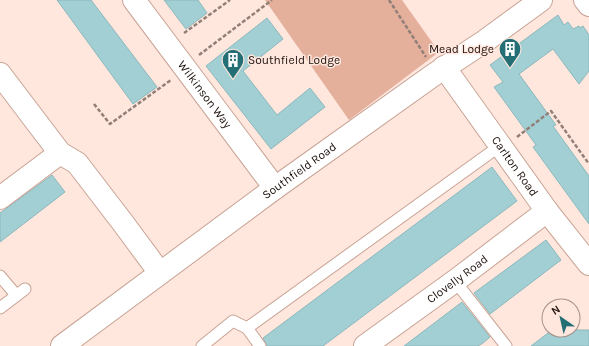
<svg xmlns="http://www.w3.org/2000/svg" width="589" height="346" viewBox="0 0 589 346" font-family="Karla,sans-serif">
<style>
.green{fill:#e4b09c}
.building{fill:#a1cfd3;stroke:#8bb8bc}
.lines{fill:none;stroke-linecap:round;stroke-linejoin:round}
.service-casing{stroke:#c8a394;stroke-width:13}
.minor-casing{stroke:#c8a394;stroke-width:24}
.secondary-casing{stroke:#c8a394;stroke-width:24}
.path{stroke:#917f78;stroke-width:2.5;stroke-dasharray:4 2;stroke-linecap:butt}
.service{stroke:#fff;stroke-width:11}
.minor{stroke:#fff;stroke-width:22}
.secondary{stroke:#fff;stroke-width:22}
.labels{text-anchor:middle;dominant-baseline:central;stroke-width:3;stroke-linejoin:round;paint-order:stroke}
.poi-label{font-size:12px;fill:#1e110c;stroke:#ffe7de;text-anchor:end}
.street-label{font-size:12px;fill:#1e110c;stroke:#ffe7de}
</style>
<rect width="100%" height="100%" fill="#ffe7de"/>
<polygon class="green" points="265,0 402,0 439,52 349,120"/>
<g class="building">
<polygon points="57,0 91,0 157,87 133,104"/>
<polygon points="164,0 198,0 207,13 186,29"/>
<polygon points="558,15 564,25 568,22 573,29 579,26 580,28 583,26 589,35 589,71 579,84 553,49 519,74 556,125 553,126 589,176 589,224 533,147 536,145 494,87 503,82 490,65"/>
<polygon points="267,18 283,39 243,71 277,115 310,88 325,107 271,149 206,66"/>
<polygon points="492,167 517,201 323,346 267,346 263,338"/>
<polygon points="52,175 65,192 0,242 0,213"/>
<polygon points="546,240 561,260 490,314 474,293"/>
<polygon points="462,302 490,337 483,343 478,346 404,346"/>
<polygon points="552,330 589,330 589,346 531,346"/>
</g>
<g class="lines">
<g class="service-casing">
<g id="service">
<polyline points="0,276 16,295"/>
<polyline points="455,281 506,346"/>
<polyline points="0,308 25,289"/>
<polyline points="247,328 260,346"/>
<polyline points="202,346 233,321 247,328 501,145"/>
</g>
</g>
<g class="minor-casing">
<g id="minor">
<path id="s1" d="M134 0 275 188"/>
<polyline points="585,0 589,5"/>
<path id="s2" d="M444 67 547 211 589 264"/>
<polyline points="0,74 60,153 77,163 123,223 160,273"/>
<polyline points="0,198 60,153"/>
<path id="s3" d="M365 346 455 281 547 211"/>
</g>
</g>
<g class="secondary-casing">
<g id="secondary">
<path id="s4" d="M62 346 275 188 432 76 485 41 541 0"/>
</g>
</g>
<g class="path">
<polyline points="389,0 426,57"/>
<polyline points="184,33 230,0"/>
<polyline points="199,55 272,0"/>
<polyline points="94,104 110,124 171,80"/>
<polyline points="517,137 551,111 589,164"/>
</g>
<use href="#service" class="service"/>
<use href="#minor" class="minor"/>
<use href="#secondary" class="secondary"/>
</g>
<defs>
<g id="building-pin" transform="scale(1.15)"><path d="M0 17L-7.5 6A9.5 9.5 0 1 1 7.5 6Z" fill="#246f75" stroke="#ffe7de"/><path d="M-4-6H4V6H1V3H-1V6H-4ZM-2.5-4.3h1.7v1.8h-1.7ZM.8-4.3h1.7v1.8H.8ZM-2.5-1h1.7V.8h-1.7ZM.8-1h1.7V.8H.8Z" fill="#fff"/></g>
</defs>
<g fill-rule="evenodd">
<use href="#building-pin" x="510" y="49"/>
<use href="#building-pin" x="233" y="60"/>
</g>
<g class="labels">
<g class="poi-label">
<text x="494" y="49">Mead Lodge</text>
<text x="248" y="60" text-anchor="start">Southfield Lodge</text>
</g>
<g class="street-label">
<text stroke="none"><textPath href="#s1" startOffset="118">Wilkinson Way</textPath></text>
<text stroke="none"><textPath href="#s2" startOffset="122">Carlton Road</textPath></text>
<text stroke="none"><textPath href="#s4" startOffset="295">Southfield Road</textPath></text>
<text stroke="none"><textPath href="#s3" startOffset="114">Clovelly Road</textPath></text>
</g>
</g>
<g transform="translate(561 318) rotate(326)"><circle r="19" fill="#ffe7de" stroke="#a5918a"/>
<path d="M0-3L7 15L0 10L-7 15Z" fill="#246f75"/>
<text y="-6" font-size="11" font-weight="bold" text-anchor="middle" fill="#1e110c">N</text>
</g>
</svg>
